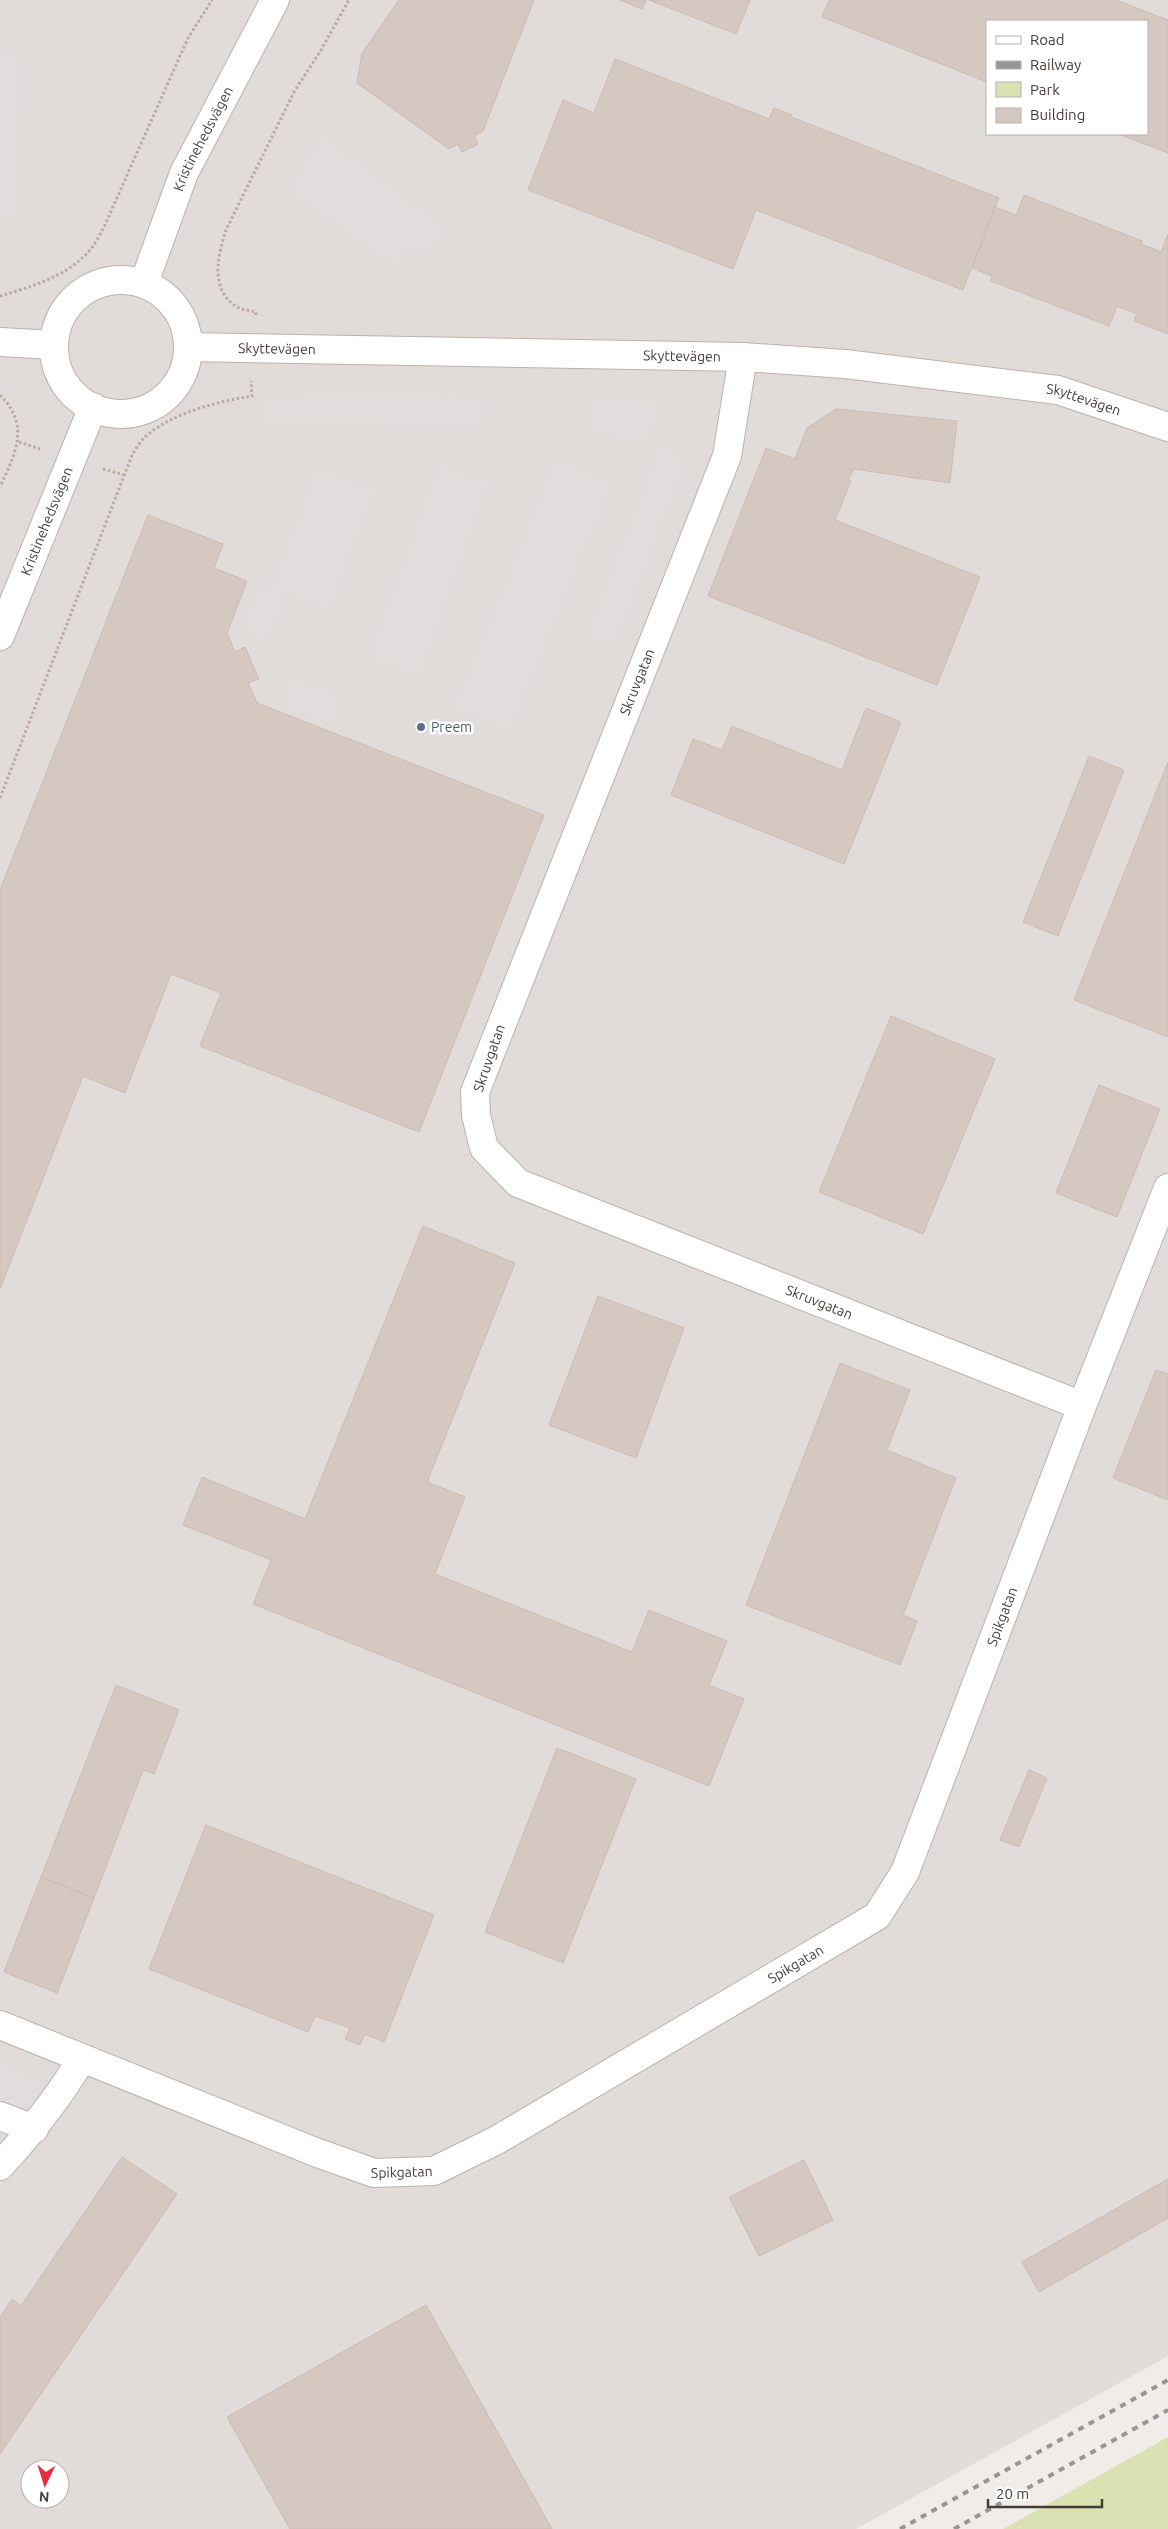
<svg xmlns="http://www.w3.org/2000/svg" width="1168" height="2529" viewBox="0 0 1168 2529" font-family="Ubuntu,sans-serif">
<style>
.industrial{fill:#e1dbd9;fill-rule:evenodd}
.green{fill:#dae2b4}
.parking{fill:#e1dddc}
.building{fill:#d5c8c1;stroke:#ccbbb2}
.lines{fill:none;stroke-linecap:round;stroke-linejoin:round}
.minor-casing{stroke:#bcb2ab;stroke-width:30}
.path{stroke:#bda99e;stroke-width:3;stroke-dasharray:2.5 2.5;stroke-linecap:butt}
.minor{stroke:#fff;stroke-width:28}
.rail{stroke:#969696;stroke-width:4;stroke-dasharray:6 6;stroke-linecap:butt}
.service-dot{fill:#5c6f8a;stroke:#fff;stroke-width:2}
.labels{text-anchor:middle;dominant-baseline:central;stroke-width:5;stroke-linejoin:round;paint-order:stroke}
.street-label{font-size:14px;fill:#443c37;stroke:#fff}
.service-label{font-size:14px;fill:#4e5e75;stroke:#fff;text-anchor:start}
</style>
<rect width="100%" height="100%" fill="#f2ece8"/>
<path class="industrial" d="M0 0H1168V2356L856 2529H0ZM987 21H1147V134H987ZM30 2469H60V2499H30Z"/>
<polygon class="green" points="1168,2437 1168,2529 1003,2529"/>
<g class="parking">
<polygon points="0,53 21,55 15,214 0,213"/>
<polygon points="322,138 446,230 430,253 413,242 396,265 289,188"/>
<polygon points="330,394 484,398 483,426 263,424 262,401"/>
<polygon points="591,400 654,404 658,410 653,438 589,433"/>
<polygon points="659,448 687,459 617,644 586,632"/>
<polygon points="555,460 612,484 511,730 454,706"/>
<polygon points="437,466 489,485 421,674 369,656"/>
<polygon points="315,470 375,493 331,609 271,586"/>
<polygon points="257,588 284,599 268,640 240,629"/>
<polygon points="291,681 341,698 333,723 283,706"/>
<polygon points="0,2067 44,2084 30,2115 0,2103"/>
</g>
<g class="building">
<polygon points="399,0 534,0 483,131 474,136 478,144 462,152 458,144 449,149 357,83 362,53"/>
<polygon points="620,0 646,0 642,9"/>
<polygon points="649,0 750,0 736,34"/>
<polygon points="829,0 1116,0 1168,20 1168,153 1119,134 1147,134 1147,21 987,21 987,82 822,17"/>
<polygon points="615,59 769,119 774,108 792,115 791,117 999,198 963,290 756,210 733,269 528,190 563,100 594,113"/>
<polygon points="1024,195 1142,241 1141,244 1161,252 1168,234 1168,334 1134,321 1137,314 1117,306 1109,326 991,281 992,276 972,268 995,207 1016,215"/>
<polygon points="836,409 957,421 950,483 854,469 848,480 851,481 835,520 980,577 937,685 708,596 766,448 795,459 807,428"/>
<polygon points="148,515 223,544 214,568 247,581 227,633 235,652 245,647 259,679 248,683 257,703 544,815 419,1132 200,1046 221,993 171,974 125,1093 83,1076 0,1289 0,890"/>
<polygon points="866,708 901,722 844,864 671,795 693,739 722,750 732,726 842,770"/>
<polygon points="1089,756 1124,770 1058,936 1023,922"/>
<polygon points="1168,762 1168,1037 1074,1000"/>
<polygon points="891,1016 995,1059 923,1234 819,1192"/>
<polygon points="1099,1085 1160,1109 1117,1217 1056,1193"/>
<polygon points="423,1226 515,1263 427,1482 465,1497 435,1574 632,1652 649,1610 727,1641 709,1685 744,1699 709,1786 253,1604 271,1560 183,1525 202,1477 305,1519"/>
<polygon points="598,1296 684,1328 636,1458 549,1425"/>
<polygon points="840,1363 910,1390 887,1450 956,1478 903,1615 917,1621 900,1665 746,1605"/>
<polygon points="1156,1370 1168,1374 1168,1500 1113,1478"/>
<polygon points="116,1685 179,1710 154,1774 143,1770 94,1898 41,1877"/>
<polygon points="557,1748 636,1779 563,1963 485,1932"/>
<polygon points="1029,1770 1047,1778 1019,1847 1000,1840"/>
<polygon points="206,1825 434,1915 384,2042 365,2034 360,2045 345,2039 350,2028 315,2016 308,2032 149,1969"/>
<polygon points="41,1877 94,1898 57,1993 4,1972"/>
<polygon points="122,2157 177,2194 0,2454 0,2317 12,2299 21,2306"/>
<polygon points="804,2160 833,2220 759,2256 729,2197"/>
<polygon points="1168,2179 1168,2218 1039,2292 1022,2262"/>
<polygon points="426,2305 552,2529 290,2529 227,2417"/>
</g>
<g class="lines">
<g class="minor-casing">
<g id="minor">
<circle cx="121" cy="347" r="67"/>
<path id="s1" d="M144 283 184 173 275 0"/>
<polyline points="0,342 54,345"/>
<path id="s2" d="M188 347 743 357 845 364 1058 390 1168 427"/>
<path id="s3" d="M743 357 727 456 475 1092 476 1115 484 1148 518 1183 1082 1406"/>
<path id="s4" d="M0 636 93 407"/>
<path id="s5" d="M0 2025 315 2152 374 2173 434 2171 497 2140 877 1916 905 1872 1082 1406 1168 1188"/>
<polyline points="0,2116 34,2129"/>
<path d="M0 2166C31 2132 59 2098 82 2058"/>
</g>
</g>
<g class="path">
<path d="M0 296C31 287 68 276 90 250 96 243 100 234 104 227L188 38 212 0"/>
<path d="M256 315V312C250 310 242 310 237 307 209 290 218 255 226 230L294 92 321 50 349 0"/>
<path d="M0 395C31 426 15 454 0 487"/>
<polyline points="19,442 40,449"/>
<polyline points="103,469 124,475"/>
<path d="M0 798 132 455C136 449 140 441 146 436 174 412 217 402 252 396L251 381"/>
</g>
<use href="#minor" class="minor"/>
<g class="rail">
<polyline points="900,2529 1168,2380"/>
<polyline points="954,2529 1168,2410"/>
</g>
</g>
<circle class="service-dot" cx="421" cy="727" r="5"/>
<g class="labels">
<g class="street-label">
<text stroke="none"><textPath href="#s1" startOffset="156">Kristinehedsvägen</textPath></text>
<text stroke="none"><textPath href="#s2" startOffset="89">Skyttevägen</textPath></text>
<text stroke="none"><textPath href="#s2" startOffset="494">Skyttevägen</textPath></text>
<text stroke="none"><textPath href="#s2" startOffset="899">Skyttevägen</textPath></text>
<text stroke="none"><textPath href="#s4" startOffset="124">Kristinehedsvägen</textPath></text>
<text transform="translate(637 682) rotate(-68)">Skruvgatan</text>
<text transform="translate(489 1058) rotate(-71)">Skruvgatan</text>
<text stroke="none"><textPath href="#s3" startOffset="1214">Skruvgatan</textPath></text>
<text stroke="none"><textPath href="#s5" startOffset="1299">Spikgatan</textPath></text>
<text stroke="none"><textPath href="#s5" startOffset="879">Spikgatan</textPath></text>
<text stroke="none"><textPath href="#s5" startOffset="430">Spikgatan</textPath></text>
</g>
<g class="service-label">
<text x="431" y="727">Preem</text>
</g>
</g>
<rect x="986" y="20" width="162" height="115" fill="#ffffff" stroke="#b4b1af"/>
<rect x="996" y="36" width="25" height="8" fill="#ffffff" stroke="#b4b1af"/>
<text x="1030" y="45" font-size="15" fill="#443c37">Road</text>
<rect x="996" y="61" width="25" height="8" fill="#969696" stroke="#b4b1af"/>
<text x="1030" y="70" font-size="15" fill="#443c37">Railway</text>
<rect x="996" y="82" width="25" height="15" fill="#dae2b4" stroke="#b4b1af"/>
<text x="1030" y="95" font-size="15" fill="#443c37">Park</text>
<rect x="996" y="108" width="25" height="15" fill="#d5c8c1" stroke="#b4b1af"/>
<text x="1030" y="120" font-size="15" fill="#443c37">Building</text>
<g transform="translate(45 2484) rotate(184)"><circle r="24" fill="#ffffff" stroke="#b4b1af"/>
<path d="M0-4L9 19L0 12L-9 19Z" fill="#e42c43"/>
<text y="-8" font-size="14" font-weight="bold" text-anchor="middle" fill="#443c37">N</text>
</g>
<path d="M988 2499v8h114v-8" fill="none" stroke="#443c37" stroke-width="2.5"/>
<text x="996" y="2499" font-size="15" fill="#443c37" stroke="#ffffff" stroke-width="4" paint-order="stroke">20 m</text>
</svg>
